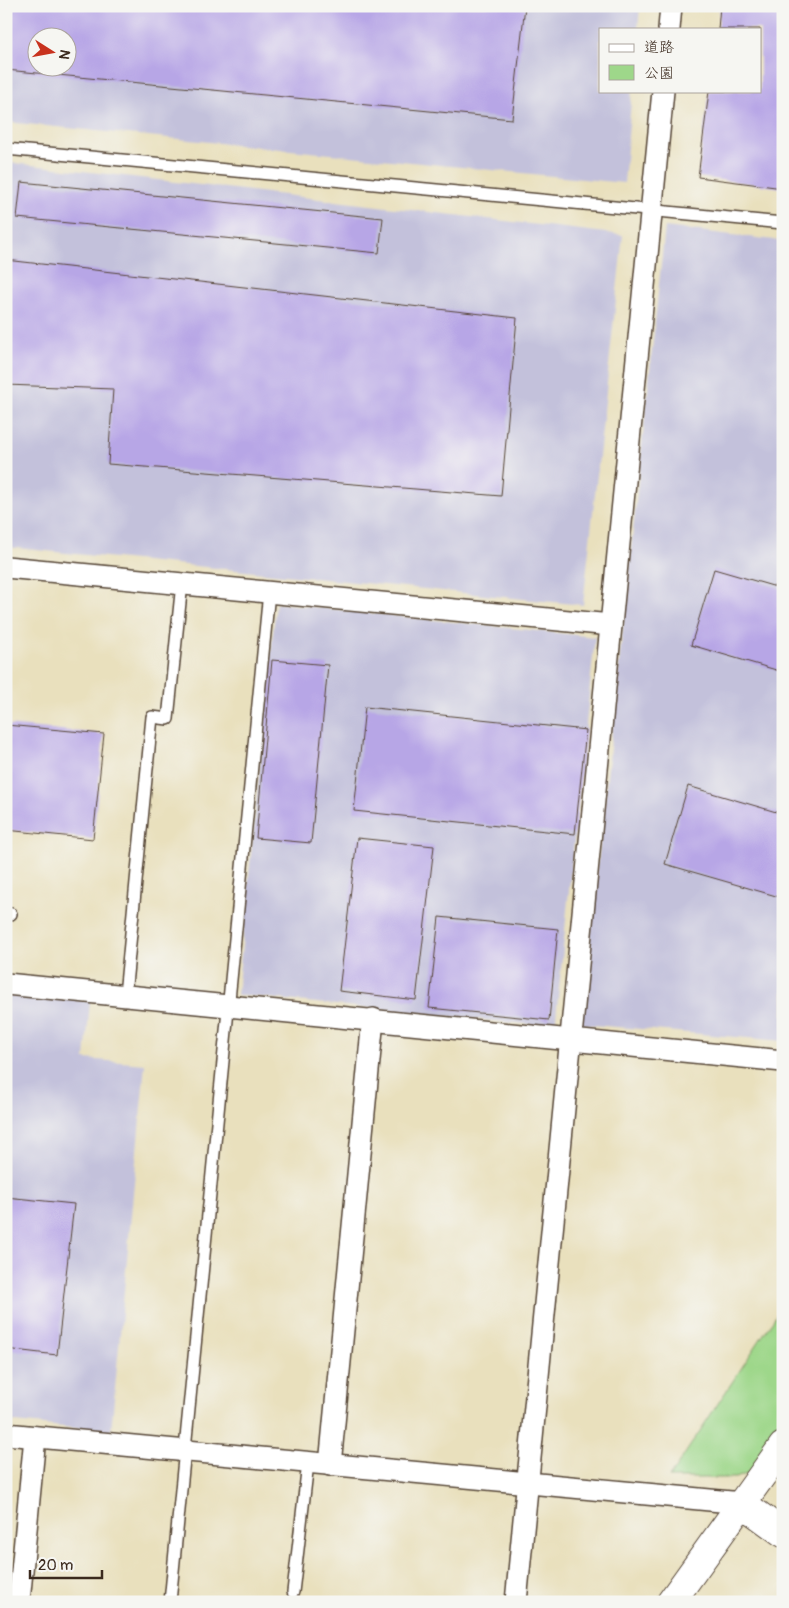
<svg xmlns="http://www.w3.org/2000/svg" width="789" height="1608" viewBox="0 0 789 1608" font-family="Pangolin,'Klee One',sans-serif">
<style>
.industrial{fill:#c3c1db;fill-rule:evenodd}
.green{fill:#9ed78a;stroke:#6c8054}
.building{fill:#b7a6e6;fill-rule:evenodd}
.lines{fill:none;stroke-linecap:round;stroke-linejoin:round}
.service-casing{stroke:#554536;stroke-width:14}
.minor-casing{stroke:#554536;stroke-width:24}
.tertiary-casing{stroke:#554536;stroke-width:30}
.service{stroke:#fff;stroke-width:11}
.minor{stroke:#fff;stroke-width:21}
.tertiary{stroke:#fff;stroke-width:28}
</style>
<rect width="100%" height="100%" fill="#f6f6f2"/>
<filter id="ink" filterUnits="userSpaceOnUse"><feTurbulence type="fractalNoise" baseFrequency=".02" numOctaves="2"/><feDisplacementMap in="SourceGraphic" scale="10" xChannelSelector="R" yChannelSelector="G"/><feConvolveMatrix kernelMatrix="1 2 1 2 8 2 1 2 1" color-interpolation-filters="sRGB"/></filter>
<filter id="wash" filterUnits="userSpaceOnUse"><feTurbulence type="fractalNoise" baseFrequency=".0096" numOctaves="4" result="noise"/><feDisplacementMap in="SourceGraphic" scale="20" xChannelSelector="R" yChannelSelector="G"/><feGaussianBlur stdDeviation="1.12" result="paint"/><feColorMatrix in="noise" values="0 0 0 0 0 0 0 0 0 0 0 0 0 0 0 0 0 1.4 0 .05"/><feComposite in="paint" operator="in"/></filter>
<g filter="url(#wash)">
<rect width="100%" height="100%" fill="#e9e0bd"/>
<g class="industrial">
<path d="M6 6H640L638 29H600V91H632L624 183 6 122ZM38 38H68V68H38Z"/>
<polygon points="6,162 623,235 583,605 6,547"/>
<polygon points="665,227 783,241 783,1041 581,1024"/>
<polygon points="276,603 595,637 555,1027 237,995"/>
<polygon points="6,992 90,1001 85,1059 145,1064 111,1432 6,1421"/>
</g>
<polygon class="green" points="777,1314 783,1315 783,1427 752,1472 736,1478 669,1478"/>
<g id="blocks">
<g class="building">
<path d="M6 6H525L512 119 6 70ZM38 38H68V68H38Z"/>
<polygon points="720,6 783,6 783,188 698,177 709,91 760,91 760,29 718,29"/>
<polygon points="21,182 383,218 379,253 17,218"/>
<polygon points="6,260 517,318 501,496 108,464 113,389 6,385"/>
<polygon points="714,569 783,589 783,672 691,645"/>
<polygon points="272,660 328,665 311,843 256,838"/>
<polygon points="365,707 586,730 575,834 354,811"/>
<polygon points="6,725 104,734 93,839 6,830"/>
<polygon points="688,786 783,814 783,898 665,864"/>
<polygon points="357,838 434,846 416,1000 339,991"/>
<polygon points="439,917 558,929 549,1020 429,1008"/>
<polygon points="6,1197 74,1204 57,1355 6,1349"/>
</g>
</g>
</g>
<g filter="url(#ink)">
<use href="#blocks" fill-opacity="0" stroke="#554536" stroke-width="1"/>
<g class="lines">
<g class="service-casing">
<g id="service">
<polyline points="6,149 783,223"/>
<polyline points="6,913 11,914"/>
<polyline points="125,995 152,717 168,719 182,583"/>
<polyline points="293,1592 308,1463"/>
<polyline points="170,1602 269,592"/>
</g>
</g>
<g class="minor-casing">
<g id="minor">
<polyline points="669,29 671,6"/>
<polyline points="6,567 611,625"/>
<polyline points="6,984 783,1061"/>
<polyline points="6,1434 742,1503"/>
<polyline points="330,1465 373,1019"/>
<polyline points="19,1602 35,1437"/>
<polyline points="516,1602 663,91"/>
</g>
</g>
<g class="tertiary-casing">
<g id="tertiary">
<polyline points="742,1503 783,1533"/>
<polyline points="671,1602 783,1446"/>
</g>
</g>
<use href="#service" class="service"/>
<use href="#minor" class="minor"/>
<use href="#tertiary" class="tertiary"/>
</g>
</g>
<rect width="789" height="1608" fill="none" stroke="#f6f6f2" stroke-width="25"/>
<rect x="599" y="28" width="162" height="65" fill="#f6f6f2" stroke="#aba49d"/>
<rect x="609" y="44" width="25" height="8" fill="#ffffff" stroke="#aba49d"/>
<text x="644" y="52" font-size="15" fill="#3b2a1e">道路</text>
<rect x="609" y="65" width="25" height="15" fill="#9ed78a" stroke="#aba49d"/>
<text x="644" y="78" font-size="15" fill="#3b2a1e">公園</text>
<g transform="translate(52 52) rotate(101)"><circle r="24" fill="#f6f6f2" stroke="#aba49d"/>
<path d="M0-4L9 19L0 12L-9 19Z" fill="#c8321e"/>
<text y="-8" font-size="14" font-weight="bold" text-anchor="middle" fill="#3b2a1e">N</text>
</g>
<path d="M30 1570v8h72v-8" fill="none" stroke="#3b2a1e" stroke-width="2.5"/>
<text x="38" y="1570" font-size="15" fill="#3b2a1e" stroke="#f6f6f2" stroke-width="4" paint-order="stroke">20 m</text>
</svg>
